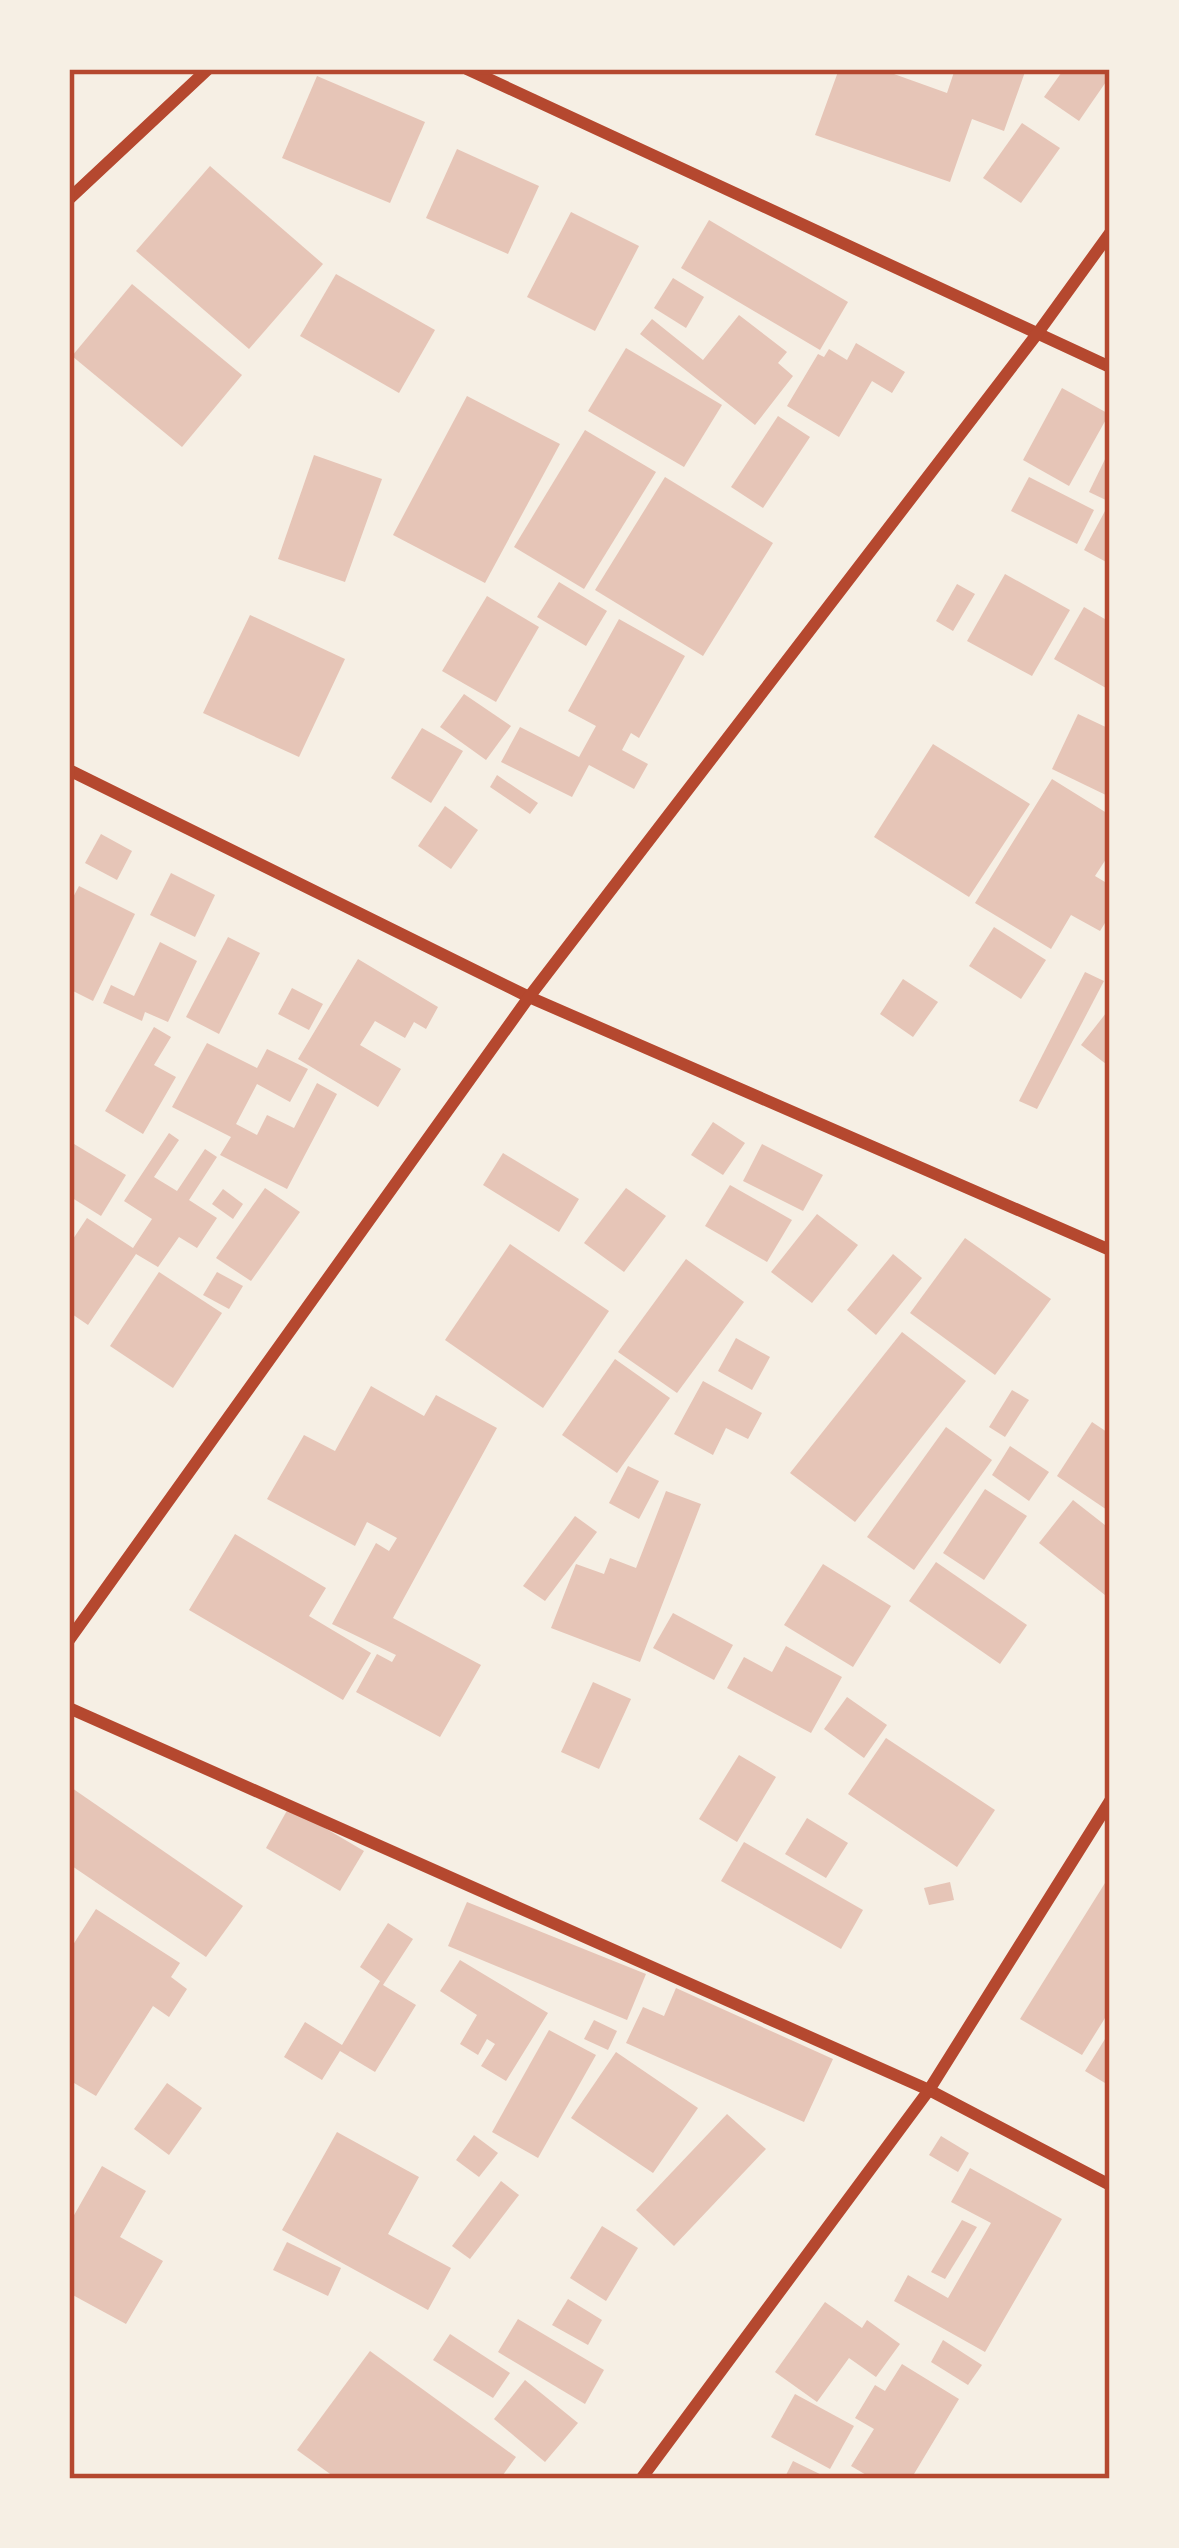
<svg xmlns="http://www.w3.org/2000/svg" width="1179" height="2548" viewBox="0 0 1179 2548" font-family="'Asap Condensed',sans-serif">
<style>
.building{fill:#e6c5b7}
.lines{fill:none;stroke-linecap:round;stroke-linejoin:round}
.minor{stroke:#b5482f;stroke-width:12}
.neatline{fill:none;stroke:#b5482f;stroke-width:4.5}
</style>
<rect width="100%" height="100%" fill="#f6efe4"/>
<g class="building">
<polygon points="839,69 880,69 947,93 955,69 1026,69 1004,131 972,119 950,182 815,135"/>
<polygon points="1064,69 1110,69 1110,76 1079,121 1044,97"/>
<polygon points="317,76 425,122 390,203 282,158"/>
<polygon points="1022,123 1060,148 1021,203 983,178"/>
<polygon points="457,149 539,186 508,254 426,218"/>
<polygon points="210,166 323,264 249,349 136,251"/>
<polygon points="571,212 639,246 595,331 527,297"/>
<polygon points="709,220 848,302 820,350 681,268"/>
<polygon points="336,274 435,330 399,393 300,336"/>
<polygon points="673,278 704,297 686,328 654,308"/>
<polygon points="132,284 242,375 182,447 72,356"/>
<polygon points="739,315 787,352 778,363 793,376 755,425 640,334 652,319 703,360"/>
<polygon points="856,343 905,372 892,393 872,381 839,437 787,406 818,354 824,357 829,349 847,360"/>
<polygon points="626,348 722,405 684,467 588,411"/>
<polygon points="1062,388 1109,414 1069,486 1023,460"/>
<polygon points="467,396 560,444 485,583 393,535"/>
<polygon points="778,416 810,437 763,508 731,487"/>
<polygon points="585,430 656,472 584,589 514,547"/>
<polygon points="1110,449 1110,502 1089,492"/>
<polygon points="314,455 382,479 345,582 278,559"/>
<polygon points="665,477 773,543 703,656 595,590"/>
<polygon points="1029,477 1094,510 1077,544 1011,511"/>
<polygon points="1105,511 1110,514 1110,564 1084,550"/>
<polygon points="1005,574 1070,610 1032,676 967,641"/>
<polygon points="559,582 607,611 586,646 537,617"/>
<polygon points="957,584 975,594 953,631 936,621"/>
<polygon points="487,596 539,627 496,702 442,671"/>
<polygon points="1084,607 1110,622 1110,680 1106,688 1054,659"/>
<polygon points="250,615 345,659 299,757 203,713"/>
<polygon points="619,619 685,656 639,738 631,733 622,750 648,764 634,789 589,765 572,797 501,762 520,727 579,757 596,726 568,711"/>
<polygon points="464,694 511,726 486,760 440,727"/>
<polygon points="1078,714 1110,729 1110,797 1052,769"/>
<polygon points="422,728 463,751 431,803 391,778"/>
<polygon points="933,744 1030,804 969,897 874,837"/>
<polygon points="497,775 538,803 530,814 490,787"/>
<polygon points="1052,779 1110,815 1110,853 1095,876 1110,885 1110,915 1100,931 1071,915 1051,949 975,903"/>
<polygon points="445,806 478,830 451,869 418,846"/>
<polygon points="101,834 132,851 117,880 85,863"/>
<polygon points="171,873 215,895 195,937 150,915"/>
<polygon points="79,886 135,914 93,1001 69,989 69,905"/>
<polygon points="994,927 1046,960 1021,999 969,966"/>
<polygon points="228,937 260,953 219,1034 186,1017"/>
<polygon points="160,942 197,961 168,1022 145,1012 142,1021 103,1003 111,985 134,996"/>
<polygon points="358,959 438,1007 426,1029 414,1022 405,1038 375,1021 360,1045 401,1069 378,1107 298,1059"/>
<polygon points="1085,972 1104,981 1037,1109 1019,1101"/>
<polygon points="903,979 938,1002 913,1037 880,1014"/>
<polygon points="292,988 323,1004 309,1030 278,1014"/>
<polygon points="1110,1008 1110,1067 1081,1045"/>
<polygon points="154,1027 171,1037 154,1065 176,1077 143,1134 105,1111"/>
<polygon points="207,1043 257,1068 267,1049 308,1069 290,1102 257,1084 236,1124 257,1135 267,1115 294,1128 317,1083 337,1094 287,1189 220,1155 231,1137 172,1107"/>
<polygon points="713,1122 745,1143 723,1175 691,1155"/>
<polygon points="169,1133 179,1140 154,1177 177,1191 205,1149 217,1157 189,1200 217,1218 197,1248 179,1237 158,1267 136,1254 88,1325 69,1312 69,1245 87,1218 133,1248 152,1219 124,1201"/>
<polygon points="69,1141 126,1175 101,1216 69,1196"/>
<polygon points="762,1144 823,1175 803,1211 743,1181"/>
<polygon points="503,1153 579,1199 559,1232 483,1185"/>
<polygon points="730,1185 792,1220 767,1262 705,1226"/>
<polygon points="265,1188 300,1212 251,1281 216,1258"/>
<polygon points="626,1188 666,1216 624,1272 584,1243"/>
<polygon points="223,1189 243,1204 233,1219 212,1204"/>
<polygon points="817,1214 858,1245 812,1303 771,1272"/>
<polygon points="965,1238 1051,1299 995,1375 910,1313"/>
<polygon points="510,1244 609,1311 543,1408 445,1340"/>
<polygon points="893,1254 922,1278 876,1335 847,1310"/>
<polygon points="686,1259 744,1302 677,1393 618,1352"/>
<polygon points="159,1272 222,1313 173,1388 110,1346"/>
<polygon points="217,1272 243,1286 229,1309 203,1295"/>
<polygon points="902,1332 966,1381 855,1522 790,1473"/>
<polygon points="736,1338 770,1357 752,1390 718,1371"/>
<polygon points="615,1359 670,1398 617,1473 562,1435"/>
<polygon points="703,1381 762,1413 748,1439 726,1428 713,1455 674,1434"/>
<polygon points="371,1386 424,1416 436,1395 497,1428 393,1618 481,1665 440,1737 356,1692 377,1654 392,1662 396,1655 332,1624 376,1543 389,1551 397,1538 367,1522 355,1546 267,1499 304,1435 335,1451"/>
<polygon points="1012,1390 1029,1400 1005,1437 989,1427"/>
<polygon points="1092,1422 1110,1434 1110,1512 1057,1476"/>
<polygon points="946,1427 992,1460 914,1570 867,1537"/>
<polygon points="1010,1446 1049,1472 1029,1501 992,1475"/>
<polygon points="628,1466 659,1481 639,1519 609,1503"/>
<polygon points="985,1489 1027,1516 984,1580 943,1553"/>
<polygon points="666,1491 701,1504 640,1662 551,1628 576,1564 604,1574 610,1558 636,1568"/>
<polygon points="1073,1500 1110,1529 1110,1599 1039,1543"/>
<polygon points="575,1516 597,1532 545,1601 523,1586"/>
<polygon points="235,1534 326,1588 309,1616 371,1653 343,1700 189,1610"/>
<polygon points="936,1562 1027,1625 1000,1664 909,1601"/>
<polygon points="823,1564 891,1606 853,1667 784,1625"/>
<polygon points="673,1613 733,1645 714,1680 653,1648"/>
<polygon points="786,1646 842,1677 811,1733 727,1688 744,1657 772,1672"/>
<polygon points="593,1682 631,1699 599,1769 561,1752"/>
<polygon points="847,1697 887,1725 864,1758 824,1729"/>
<polygon points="886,1738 995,1810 957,1867 848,1794"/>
<polygon points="739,1755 776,1777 737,1842 699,1819"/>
<polygon points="69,1786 243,1906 206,1957 69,1864"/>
<polygon points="289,1807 364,1851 340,1891 266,1848"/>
<polygon points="807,1818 848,1843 826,1878 785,1854"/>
<polygon points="744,1842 863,1910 841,1949 721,1881"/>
<polygon points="1110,1875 1110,2010 1082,2055 1020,2019"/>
<polygon points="950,1882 954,1900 929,1905 924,1888"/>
<polygon points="467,1902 646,1974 627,2020 448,1946"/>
<polygon points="96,1909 180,1963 171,1977 187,1989 169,2017 153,2006 96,2096 69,2080 69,1951"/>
<polygon points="388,1923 413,1939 383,1985 416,2005 375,2072 340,2051 322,2080 284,2057 305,2022 342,2045 380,1981 360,1967"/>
<polygon points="460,1960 548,2013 506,2081 481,2066 495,2044 487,2039 478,2055 460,2044 477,2015 440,1991"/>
<polygon points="676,1988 833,2059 804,2122 626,2043 643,2007 664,2016"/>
<polygon points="594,2020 617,2031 608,2050 584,2039"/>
<polygon points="549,2030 596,2055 538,2158 492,2132"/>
<polygon points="1110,2031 1110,2086 1085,2071"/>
<polygon points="616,2052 698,2108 653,2173 571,2118"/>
<polygon points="167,2083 202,2108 169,2155 134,2129"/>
<polygon points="727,2114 766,2149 674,2246 636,2210"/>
<polygon points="337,2132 419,2177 388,2234 451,2268 428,2310 282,2230"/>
<polygon points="474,2135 498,2153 479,2177 456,2160"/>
<polygon points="941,2136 969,2153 958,2172 929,2155"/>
<polygon points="102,2166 146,2191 120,2237 163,2261 126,2324 69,2293 69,2224"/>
<polygon points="970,2168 1062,2219 985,2352 894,2301 908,2275 948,2298 991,2223 951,2202"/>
<polygon points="501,2181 519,2195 470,2259 452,2246"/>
<polygon points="962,2220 977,2227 945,2279 931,2272"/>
<polygon points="602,2226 638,2248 606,2301 570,2278"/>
<polygon points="287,2242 341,2268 328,2296 273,2270"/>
<polygon points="568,2299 602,2320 588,2345 552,2325"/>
<polygon points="825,2302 862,2328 867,2320 900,2344 876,2377 849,2358 817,2402 775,2372"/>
<polygon points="518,2319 604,2370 585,2404 498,2352"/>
<polygon points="450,2334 510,2373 493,2398 433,2360"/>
<polygon points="943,2340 982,2365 968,2385 931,2362"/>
<polygon points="370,2351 516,2457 500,2479 337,2479 297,2450"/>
<polygon points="902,2364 959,2399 911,2479 873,2479 851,2466 874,2429 855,2418 875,2385 885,2391"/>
<polygon points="525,2380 578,2423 545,2462 494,2419"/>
<polygon points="795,2394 854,2426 830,2469 771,2437"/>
<polygon points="793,2461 830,2479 784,2479"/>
</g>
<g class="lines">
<g class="minor">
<polyline points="467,69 1110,367"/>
<polyline points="69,199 208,69"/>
<polyline points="69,770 529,997 1110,1250"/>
<polyline points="69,1640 529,997 1037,334 1110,233"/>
<polyline points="69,1708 929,2090 1110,2185"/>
<polyline points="641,2479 929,2090 1110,1801"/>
</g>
</g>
<rect width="1179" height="2548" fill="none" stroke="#f6efe4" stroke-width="144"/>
<rect x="72" y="72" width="1035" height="2404" class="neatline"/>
</svg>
